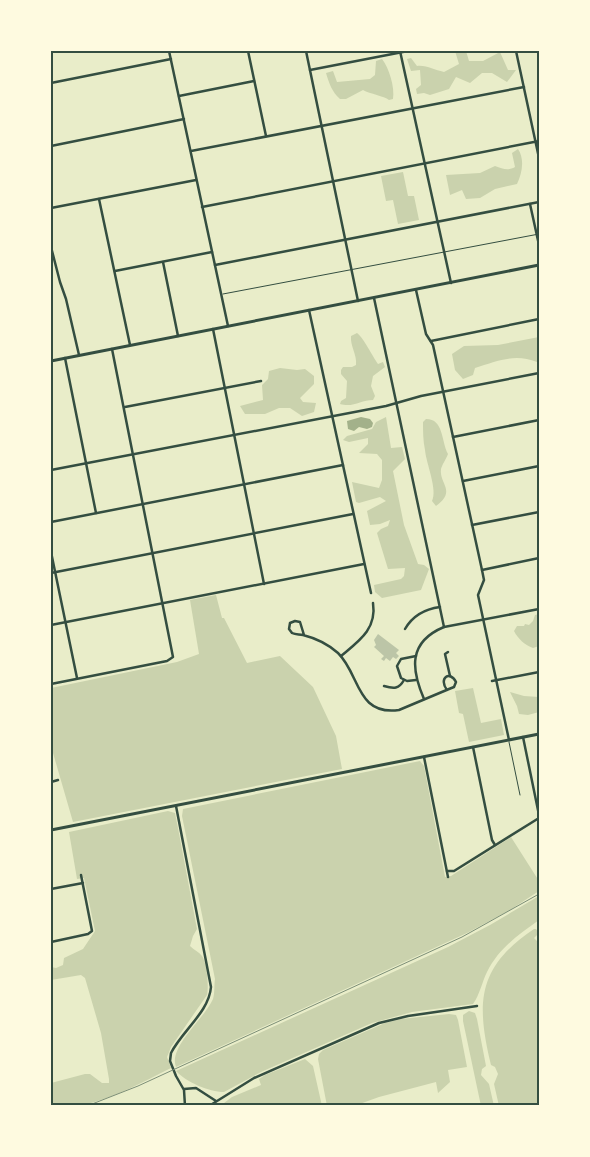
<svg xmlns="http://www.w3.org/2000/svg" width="590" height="1157" viewBox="0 0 590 1157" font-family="'Roboto Condensed',sans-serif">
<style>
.green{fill:#cad2ad}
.water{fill:#a3b18a}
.building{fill:#bcc5a7}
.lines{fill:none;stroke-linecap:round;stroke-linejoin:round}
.service{stroke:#344e41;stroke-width:1}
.minor{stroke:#344e41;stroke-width:2.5}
.tertiary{stroke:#344e41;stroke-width:2.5}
.secondary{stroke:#344e41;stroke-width:3}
.rail{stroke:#7c8e77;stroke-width:1}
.neatline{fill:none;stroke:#344e41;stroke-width:2}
</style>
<rect width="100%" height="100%" fill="#e9edc9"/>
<g class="green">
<path d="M455 51H466L469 61H483L500 52 508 70H516L507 82 492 73H482L470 83 456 77 449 89 430 95 424 93 417 94 416 89 421 85 420 70 411 71 407 59 411 58 417 66C427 65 434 70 444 72L459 64Z"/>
<path d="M382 59C389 68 395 87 393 99L389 100C384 96 370 94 363 90L346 99H340C332 92 329 83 326 73L333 71 337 82 370 79 375 75 376 61Z"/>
<path d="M518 149C525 159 522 174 517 184L495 189 480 198 466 199 462 190 450 195 446 175 480 173 495 166C503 169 508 171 515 167L512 153Z"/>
<polygon points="403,172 408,196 414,196 419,220 398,224 393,200 386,201 381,176"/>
<path d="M357 333C363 337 373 357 378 364L383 362 385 367 373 376 371 386 375 396 373 400C361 400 353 408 340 404L341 401 346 398 347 381 341 374V370L343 367H352L356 365C357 354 350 346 351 336Z"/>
<path d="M539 337V361L537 362C515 353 497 361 475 368L473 375 463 379 455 370 452 354 464 346 498 345Z"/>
<polygon points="280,368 297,370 305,369 314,376 314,384 300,398 303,402 316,403 314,412 302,416 290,408 279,408 265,414 245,414 240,406 263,400 262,385 268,379 269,371"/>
<polygon points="386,417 391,448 402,447 405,459 393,471 404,525 418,564 424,565 429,569 421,590 382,598 375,592 374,585 401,579 404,576 405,568 388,569 377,533 381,529 388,526 390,520 380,524 370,525 367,511 386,501 380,497 359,503 356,502 352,482 379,488 382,480 382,460 377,454 359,453 368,444 368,438 349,442 343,440 347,436 372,429 376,422"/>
<path d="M426 419C444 419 441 441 448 454 446 459 442 465 441 469 439 484 457 491 436 506L432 501C438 490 426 463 425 450 423 441 423 431 423 422Z"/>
<polygon points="216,595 222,618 224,618 247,663 280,656 313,687 336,736 342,769 73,822 51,746 51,688 177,662 199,654 190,600"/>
<path d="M539 614V646L533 648C525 645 518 639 514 631L517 626H524L525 624 529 625 533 621 535 615Z"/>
<polygon points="473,688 481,723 501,719 504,735 469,742 463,714 459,713 455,691"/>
<polygon points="510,692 524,696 539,697 539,712 528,715 519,714 517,706"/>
<path d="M420 761 424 766 445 877 451 876 511 837 539 881V891L510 910 467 933 176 1067C168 1047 205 1018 213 999 215 992 214 985 215 979L182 816 183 809Z"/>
<path d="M168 811 175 813 178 828 197 929 193 936 190 946C194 950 199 952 202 956 207 963 209 987 207 995L171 1047 167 1057 171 1068C143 1082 114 1098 83 1105 73 1107 61 1106 51 1106V1083L85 1074H90L102 1083H109V1079L101 1033 85 978 81 975 51 980V967L56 968 63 965 64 958 83 949 95 931 84 878 77 879 69 832Z"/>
<path d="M539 896V920C518 935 499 948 487 972 482 982 480 994 473 1004L412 1012 372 1023 261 1072 224 1092C209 1092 186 1082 176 1071L448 947 490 925Z"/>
<path d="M534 929H536L539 933 534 938 539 943V1106H499L494 1084 498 1074 495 1067 491 1065C476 1003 477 967 534 929Z"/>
<polygon points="469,1011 475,1013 477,1019 486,1066 482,1069 481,1075 489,1084 494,1106 481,1106 463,1021 463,1015"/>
<polygon points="449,1014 456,1015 458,1020 467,1067 448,1070 450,1082 438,1093 436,1082 379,1097 354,1106 327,1106 318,1059 319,1054 323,1050 385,1023 401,1019"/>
<polygon points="305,1059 313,1066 322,1106 220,1106 232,1097 261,1085 259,1079 265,1075"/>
</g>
<polygon class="water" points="361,417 370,419 373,423 372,427 367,429 359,427 354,431 348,429 347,421"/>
<polygon class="building" points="378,634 399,650 396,653 399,656 396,659 393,657 390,661 386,658 384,661 381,659 384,656 374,647 376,645 374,640"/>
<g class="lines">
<g class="service">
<polyline points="223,294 539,234"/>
<polyline points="509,742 520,795"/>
</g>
<g class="minor">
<polyline points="248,51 266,136"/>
<polyline points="306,51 358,301"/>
<polyline points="400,51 451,283"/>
<polyline points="516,51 539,158"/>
<polyline points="310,70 408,51"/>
<polyline points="51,83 171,59"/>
<polyline points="179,96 254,81"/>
<polyline points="51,146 184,119"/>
<polyline points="191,151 524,87"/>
<polyline points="99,199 130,345"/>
<polyline points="530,204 539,245"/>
<polyline points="202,207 539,141"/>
<polyline points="51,208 196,180"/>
<polyline points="51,247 60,282 66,299 79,355"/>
<polyline points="163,262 178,336"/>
<polyline points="215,265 539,202"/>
<polyline points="115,271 212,252"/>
<polyline points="416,290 426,334 433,345 482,570 484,580 478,595 509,740"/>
<polyline points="374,298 444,627"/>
<polyline points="309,310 371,593"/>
<polyline points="213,329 264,584"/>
<polyline points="431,341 539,319"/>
<polyline points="65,358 96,513"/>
<polyline points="125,407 261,381"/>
<polyline points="453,437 539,420"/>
<polyline points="51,470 386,406 421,396 539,373"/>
<polyline points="463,481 539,466"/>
<polyline points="51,522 343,465"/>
<polyline points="472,525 539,512"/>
<polyline points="51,552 77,678"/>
<polyline points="482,570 539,558"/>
<polyline points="51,573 353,514"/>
<polyline points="51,625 364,564"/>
<path d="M405 629C413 615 425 609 440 607"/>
<path d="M304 635 300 622 295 621 290 623 289 629 292 633C296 635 299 634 303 635 315 638 329 645 338 653 360 674 356 716 399 710L449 689 454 687 456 682C450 670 438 678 447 690"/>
<polyline points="448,652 445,654 450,676"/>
<path d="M341 656C359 641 377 629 373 603"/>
<polyline points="416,656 401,659 397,666 401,678 407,681 416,680"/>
<polyline points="492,681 539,672"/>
<polyline points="51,684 167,661 173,657 112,349"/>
<path d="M384 686C394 689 399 689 404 680"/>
<path d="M424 699C411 669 408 642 444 627L539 609"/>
<polyline points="523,737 539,815"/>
<polyline points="473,747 492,840 495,845"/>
<polyline points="424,757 448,877"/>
<polyline points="51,782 58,780"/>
<path d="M176 806 211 987C209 1012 182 1031 171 1053L170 1061 176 1076 184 1090 185 1106"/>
<polyline points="447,871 454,871 539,818"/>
<polyline points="51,889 83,883"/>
<polyline points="51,942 88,934 92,931 81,875"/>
<polyline points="184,1089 196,1088 216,1101"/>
<polyline points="209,1106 254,1078 379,1023 408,1016 477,1006"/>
</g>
<polyline class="tertiary" points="169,51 228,326"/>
<g class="secondary">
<polyline points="51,361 539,265"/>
<polyline points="51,830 539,734"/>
</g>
<polyline class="rail" points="87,1106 138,1086 462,937 539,894"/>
</g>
<rect width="590" height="1157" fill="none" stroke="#fefae0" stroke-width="105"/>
<rect x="52" y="52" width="486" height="1052" class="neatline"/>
</svg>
